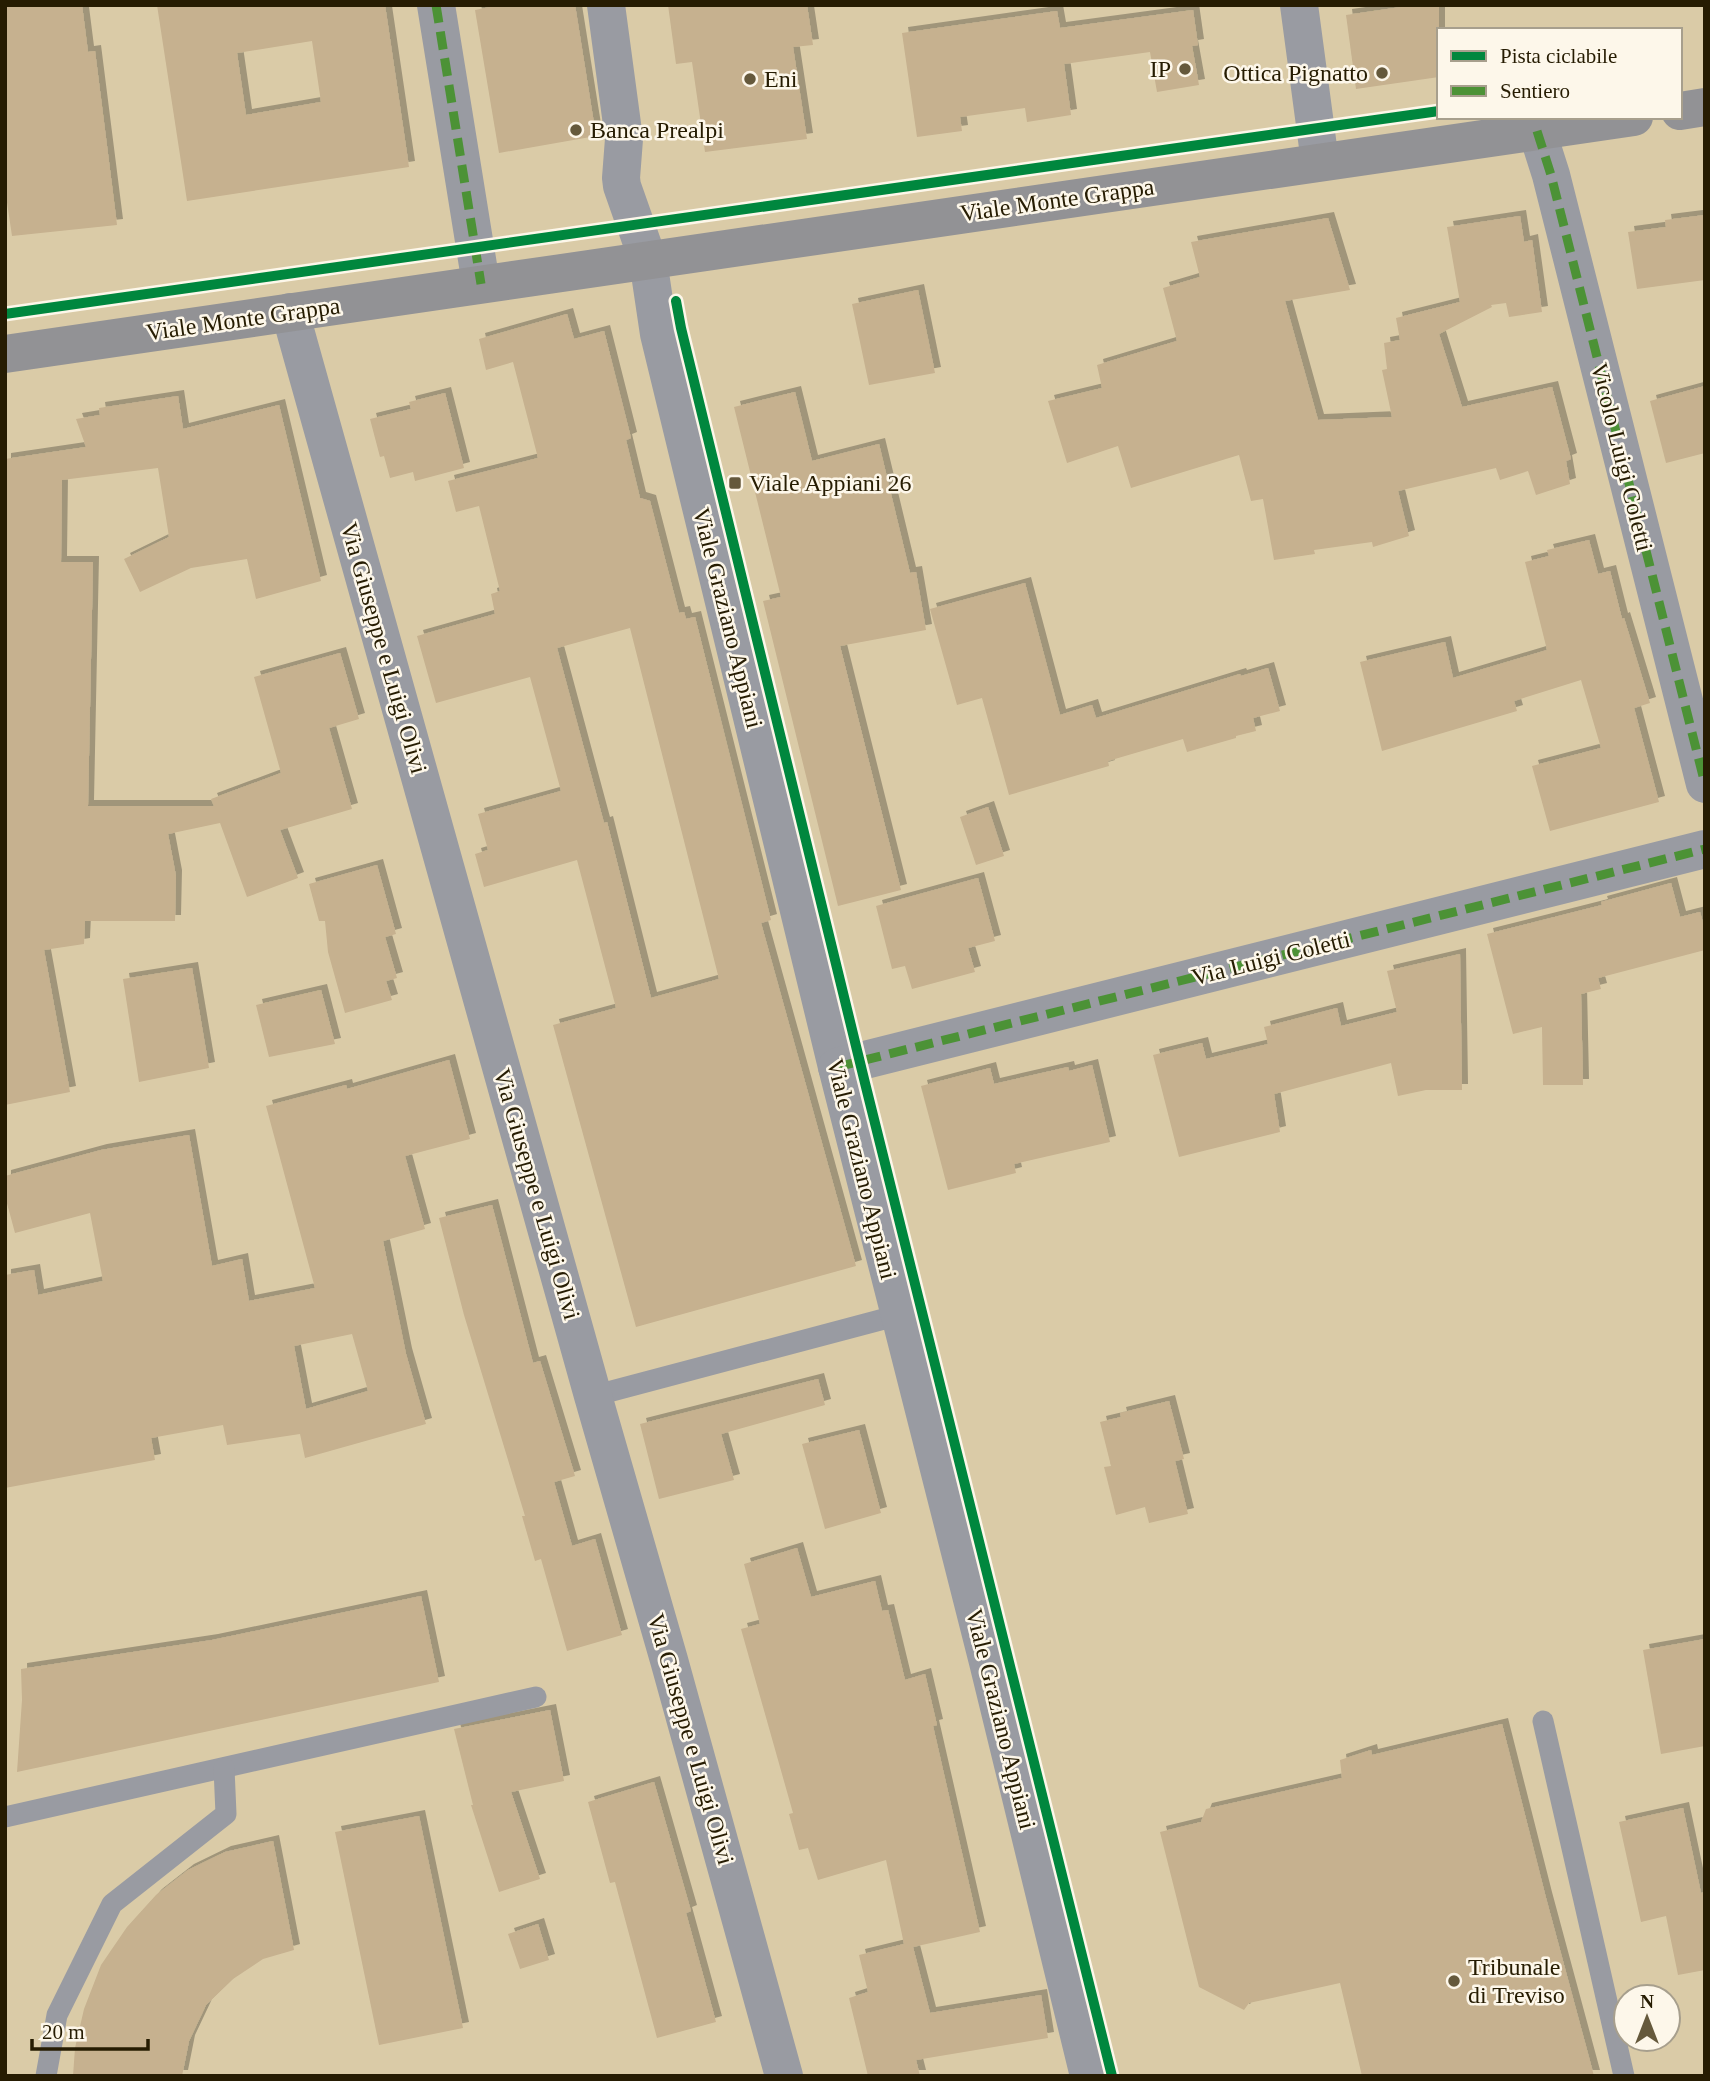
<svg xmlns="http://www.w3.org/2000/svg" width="1710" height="2081" viewBox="0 0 1710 2081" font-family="Georgia,serif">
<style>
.building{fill:#c6b18f;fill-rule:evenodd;filter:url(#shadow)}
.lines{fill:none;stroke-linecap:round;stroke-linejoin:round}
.lane{stroke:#999ba2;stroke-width:21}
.street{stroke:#999ba2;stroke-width:38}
.primary{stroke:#929295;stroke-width:38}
.quiet{stroke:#4c9236;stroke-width:9;stroke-dasharray:18 9;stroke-linecap:butt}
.cycleway-casing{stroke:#fdf7ea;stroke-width:15}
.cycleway{stroke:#00873e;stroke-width:10}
.poi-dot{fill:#65593c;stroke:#fdf7ea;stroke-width:2.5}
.labels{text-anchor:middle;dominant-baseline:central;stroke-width:5;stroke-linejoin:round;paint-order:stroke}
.poi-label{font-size:24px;fill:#261c02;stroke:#fdf7ea;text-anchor:start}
.street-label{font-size:24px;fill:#261c02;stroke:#fdf7ea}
</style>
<defs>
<filter id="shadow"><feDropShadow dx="6" dy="-6" stdDeviation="0" flood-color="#0004"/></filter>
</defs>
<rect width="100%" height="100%" fill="#dacba7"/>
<g class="building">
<polygon points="5,5 82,5 88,52 95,51 117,225 12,236 5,189"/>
<path d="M157 5H385L409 167 187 201ZM312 41 321 102 246 115 237 53Z"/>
<polygon points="500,5 575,5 596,136 499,153 475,10"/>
<polygon points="668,5 807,5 813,45 793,47 807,139 705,152 692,62 676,64"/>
<polygon points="1415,5 1439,5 1439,77 1356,89 1346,15"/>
<polygon points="1193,10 1198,45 1192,46 1199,85 1157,92 1150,52 1064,64 1071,115 1027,122 1025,108 960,117 962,131 917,137 902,33 1057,11 1060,28"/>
<polygon points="1705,215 1705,280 1637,289 1628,232 1666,227 1665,220"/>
<polygon points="1520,216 1524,242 1532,240 1542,312 1509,317 1506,303 1491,305 1492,307 1439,334 1462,407 1552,387 1571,459 1566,461 1570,484 1536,495 1528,471 1500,480 1496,468 1398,491 1409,536 1373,547 1372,542 1314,550 1315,554 1274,560 1263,499 1251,501 1239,455 1131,488 1118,446 1067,463 1048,401 1102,388 1097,365 1177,341 1163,288 1200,277 1191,242 1328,218 1350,290 1285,301 1318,420 1392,417 1382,370 1387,369 1384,343 1400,340 1396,318 1460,302 1447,227"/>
<polygon points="918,290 935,373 869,385 852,304"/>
<path d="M567 314 574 339 604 331 631 438 626 440 640 498 650 501 679 613 684 612 686 619 695 617 771 920 761 923 856 1266 636 1327 553 1025 616 1008 577 860 484 887 475 854 488 850 478 814 561 791 530 677 436 703 417 636 495 614 491 594 500 591 479 506 456 512 448 481 538 458 513 362 486 370 479 339ZM630 628 719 979 651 998 607 822 604 823 557 648Z"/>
<polygon points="1705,386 1705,453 1666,463 1650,401"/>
<polygon points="795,392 812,461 879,444 910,573 916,572 926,630 840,646 901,890 838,906 763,601 781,597 734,407"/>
<polygon points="445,393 464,468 415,481 413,472 390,478 384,456 380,457 370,419 411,409 409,402"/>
<polygon points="178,396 183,429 279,405 321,581 256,599 247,559 191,568 140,592 124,559 169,537 158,468 62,480 61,562 93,562 88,806 214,806 211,799 281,773 254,677 340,653 359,719 329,728 352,809 280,830 298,878 247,897 220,823 168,834 176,876 175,921 85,921 84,944 44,950 70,1092 5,1105 5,459 86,447 76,419 100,415 99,408"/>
<polygon points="1589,540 1598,574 1610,571 1622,619 1624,618 1650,703 1634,708 1659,802 1550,831 1532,766 1601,748 1581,680 1514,701 1517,711 1382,751 1360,662 1445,642 1453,678 1547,650 1525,562 1549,556 1547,550"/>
<polygon points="1025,583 1060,715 1092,705 1096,718 1240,674 1241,676 1268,668 1280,711 1253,718 1256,731 1236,736 1236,738 1187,752 1183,739 1108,761 1109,766 1009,795 982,698 957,705 930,609"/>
<polygon points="988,807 1004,856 976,865 960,817"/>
<polygon points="377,865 396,934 385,937 397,978 386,981 392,1000 345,1013 328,952 325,921 319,921 309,884"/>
<polygon points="978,878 995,941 968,948 975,972 912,989 905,966 892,969 876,906"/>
<polygon points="1671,883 1680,917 1700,912 1705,930 1705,950 1598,978 1601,989 1581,994 1583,1085 1543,1085 1542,1027 1513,1034 1487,934 1602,905 1601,902"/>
<polygon points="1460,954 1462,1090 1426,1090 1398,1096 1391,1063 1274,1094 1280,1132 1179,1157 1153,1055 1202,1043 1206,1059 1268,1044 1264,1027 1337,1008 1341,1026 1397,1012 1387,971"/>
<polygon points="192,968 209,1068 139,1082 123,979"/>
<polygon points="321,990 335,1044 269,1057 256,1005"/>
<path d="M449 1060 470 1139 405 1156 425 1229 383 1241 406 1354 426 1424 305 1458 300 1434 227 1445 223 1425 151 1438 155 1460 5 1488V1275L34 1270 38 1295 103 1281 90 1213 15 1233 5 1196V1176L101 1150 189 1135 212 1266 242 1259 249 1301 315 1288 266 1106 346 1085 347 1089ZM352 1334 368 1391 306 1409 294 1346Z"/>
<polygon points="1092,1065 1110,1142 1014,1164 1016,1173 948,1190 921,1086 990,1068 994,1084 1068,1067 1069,1071"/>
<polygon points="492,1205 533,1363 540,1361 575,1476 554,1482 572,1546 595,1539 622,1635 567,1651 541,1559 535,1561 522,1516 525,1516 464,1315 439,1218"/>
<polygon points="818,1379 825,1405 721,1434 734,1480 659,1499 640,1424"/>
<polygon points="1169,1401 1184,1459 1175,1461 1188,1514 1149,1523 1145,1507 1116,1515 1104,1467 1111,1466 1100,1422 1121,1417 1120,1413"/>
<polygon points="859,1430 881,1513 825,1529 802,1444"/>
<polygon points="797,1548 811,1597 875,1581 882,1611 888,1610 905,1680 925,1674 937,1725 933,1726 980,1932 913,1947 930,2013 1041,1995 1048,2038 916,2060 920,2076 868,2076 849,1998 868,1992 859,1955 904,1944 886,1860 818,1880 808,1848 799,1850 789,1814 793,1813 741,1629 760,1624 744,1564"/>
<polygon points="421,1596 439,1682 17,1772 22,1700 21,1669 212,1640"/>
<polygon points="1705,1639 1705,1746 1661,1754 1643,1650"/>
<polygon points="550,1710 564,1781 511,1792 540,1879 499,1892 471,1805 473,1805 454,1729"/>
<polygon points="1502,1724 1546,1898 1594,2076 1362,2076 1340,1983 1249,2003 1244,2010 1199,1987 1160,1832 1201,1822 1206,1809 1342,1778 1340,1760 1371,1750 1372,1755"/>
<polygon points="654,1782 691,1911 686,1913 716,2022 657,2038 615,1882 610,1883 588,1802"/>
<polygon points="1683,1808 1701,1893 1705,1892 1705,1970 1678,1975 1666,1916 1641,1922 1619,1822"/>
<polygon points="419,1816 463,2028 379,2045 335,1832"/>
<polygon points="273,1841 294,1950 263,1959 233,1979 206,2005 189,2041 182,2076 73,2076 75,2048 84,2009 101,1965 127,1927 156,1895 188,1870 225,1852"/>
<polygon points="538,1924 549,1960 520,1969 508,1934"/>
</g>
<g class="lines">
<g class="lane">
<polyline points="593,1396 899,1315"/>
<polyline points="1543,1721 1624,2076"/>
<polyline points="5,1817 536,1697"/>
<polyline points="46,2076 57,2015 112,1904 226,1814 224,1768"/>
</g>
<g class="street">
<polyline points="436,5 481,284"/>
<polyline points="606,5 624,139 621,178 622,186 648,260 659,334 837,1067 988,1662 1089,2076"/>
<polyline points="1299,5 1320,162"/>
<polyline points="1537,131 1551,175 1705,784"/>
<polyline points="290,312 593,1396 669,1660 784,2076"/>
<polyline points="837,1067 1705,849"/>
</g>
<g class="primary">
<polyline points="1680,111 1705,107"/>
<polyline points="5,354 1634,117"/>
</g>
<g class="quiet">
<polyline points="436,5 481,284"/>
<polyline points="1537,131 1551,175 1705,784"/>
<polyline points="837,1067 1705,849"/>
</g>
<g class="cycleway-casing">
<g id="cycleway">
<polyline points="676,301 681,328 865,1083 1112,2076"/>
<polyline points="5,314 1439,111"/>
</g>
</g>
<use href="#cycleway" class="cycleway"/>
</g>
<g class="poi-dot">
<circle cx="1185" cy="69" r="7"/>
<circle cx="1382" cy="73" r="7"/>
<circle cx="750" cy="79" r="7"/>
<circle cx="576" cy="130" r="7"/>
<rect x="728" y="476" width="14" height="14" rx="3.5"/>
<circle cx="1454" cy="1981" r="7"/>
</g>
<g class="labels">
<g class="poi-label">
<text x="1171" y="69" text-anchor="end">IP</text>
<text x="1368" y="73" text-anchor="end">Ottica Pignatto</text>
<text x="764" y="79">Eni</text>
<text x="590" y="130">Banca Prealpi</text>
<text x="749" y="483">Viale Appiani 26</text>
<text x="1468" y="1967">Tribunale<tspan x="1468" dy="28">di Treviso</tspan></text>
</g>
<g class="street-label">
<text transform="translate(1057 200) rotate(-8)">Viale Monte Grappa</text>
<text transform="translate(243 319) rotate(-8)">Viale Monte Grappa</text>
<text transform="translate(1622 457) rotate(76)">Vicolo Luigi Coletti</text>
<text transform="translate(728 618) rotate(76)">Viale Graziano Appiani</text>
<text transform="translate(384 648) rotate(74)">Via Giuseppe e Luigi Olivi</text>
<text transform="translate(1271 958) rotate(-14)">Via Luigi Coletti</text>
<text transform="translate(862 1169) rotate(76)">Viale Graziano Appiani</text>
<text transform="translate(537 1194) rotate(74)">Via Giuseppe e Luigi Olivi</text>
<text transform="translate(1001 1719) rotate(76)">Viale Graziano Appiani</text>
<text transform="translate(691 1739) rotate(74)">Via Giuseppe e Luigi Olivi</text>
</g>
</g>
<rect width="1710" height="2081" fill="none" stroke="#261c02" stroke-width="14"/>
<rect x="1437" y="28" width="245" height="91" fill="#fdf7ea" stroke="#a79f8d" stroke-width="2"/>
<rect x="1451" y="51" width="35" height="10" fill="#00873e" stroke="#a79f8d" stroke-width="2"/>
<text x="1500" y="63" font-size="21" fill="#261c02">Pista ciclabile</text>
<rect x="1451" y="86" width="35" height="10" fill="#4c9236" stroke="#a79f8d" stroke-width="2"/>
<text x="1500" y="98" font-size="21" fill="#261c02">Sentiero</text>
<g transform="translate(1647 2018)"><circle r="33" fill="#fdf7ea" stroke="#a79f8d" stroke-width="2"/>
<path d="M0-5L12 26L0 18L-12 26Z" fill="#65593c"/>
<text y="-10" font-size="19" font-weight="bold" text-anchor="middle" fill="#261c02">N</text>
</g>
<path d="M32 2039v10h116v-10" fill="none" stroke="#261c02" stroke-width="3.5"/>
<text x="42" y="2039" font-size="21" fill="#261c02" stroke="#fdf7ea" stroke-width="5" paint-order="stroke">20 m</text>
</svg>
